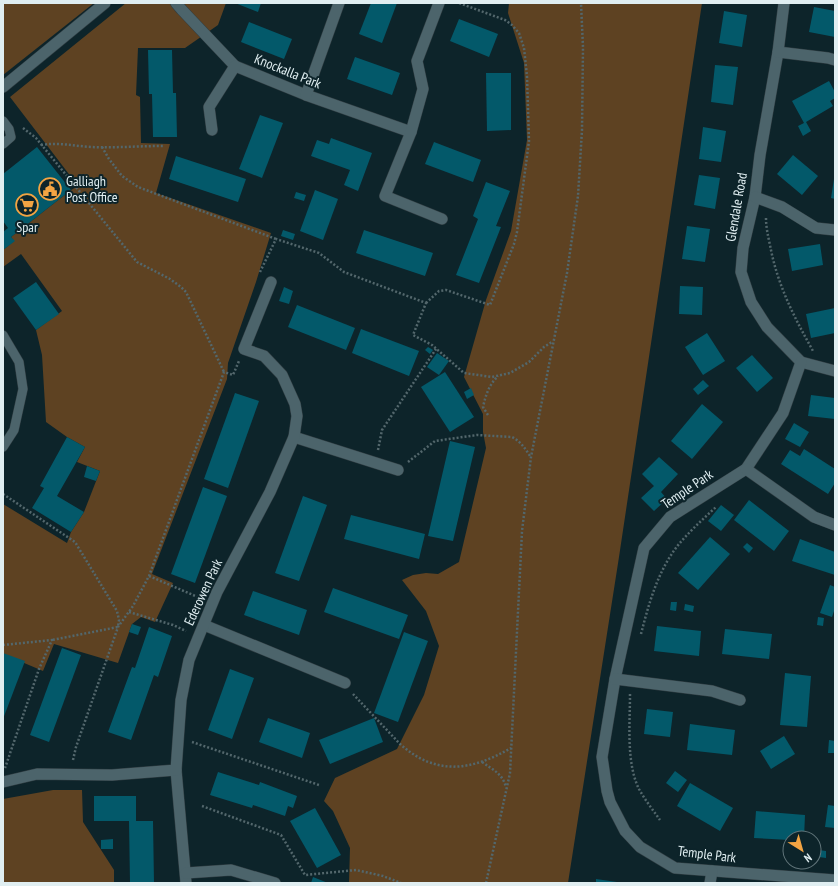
<svg xmlns="http://www.w3.org/2000/svg" width="838" height="886" viewBox="0 0 838 886" font-family="'PT Sans Narrow',sans-serif">
<style>
.green{fill:#5e4222}
.building{fill:#03596a}
.lines{fill:none;stroke-linecap:round;stroke-linejoin:round}
.service-casing{stroke:#313e43;stroke-width:10}
.minor-casing{stroke:#313e43;stroke-width:12}
.path{stroke:#53676c;stroke-width:2.5;stroke-dasharray:2 2;stroke-linecap:butt}
.service{stroke:#4c646b;stroke-width:9}
.minor{stroke:#4c646b;stroke-width:11}
.labels{text-anchor:middle;dominant-baseline:central;stroke-width:4;stroke-linejoin:round;paint-order:stroke}
.street-label{font-size:14px;fill:#e0eef1;stroke:#0d242a}
.poi-label{font-size:14px;fill:#e0eef1;stroke:#0d242a;text-anchor:start}
</style>
<rect width="100%" height="100%" fill="#0d242a"/>
<g class="green">
<polygon points="3,3 94,3 3,75"/>
<polygon points="126,3 226,3 218,25 185,48 138,48 136,95 140,97 141,143 170,144 156,193 271,233 256,282 228,363 227,379 152,574 173,583 155,622 141,617 132,624 118,663 54,644 43,671 3,654 3,504 67,543 71,532 84,512 100,471 77,462 85,447 67,437 46,422 42,355 36,330 62,311 21,254 3,267 3,250 14,241 11,237 71,190 78,186 10,97"/>
<polygon points="509,3 702,3 619,557 568,883 349,883 350,848 333,811 324,801 335,778 397,749 424,695 439,646 426,611 402,580 413,575 426,573 438,574 459,562 486,448 483,432 483,414 464,377 486,300 511,231 527,140 524,63 508,13"/>
<polygon points="53,790 82,790 83,822 114,870 114,883 3,883 3,799"/>
</g>
<g class="building">
<polygon points="235,3 261,3 258,12"/>
<polygon points="371,3 397,3 382,43 359,34"/>
<polygon points="814,7 835,11 835,37 809,32"/>
<polygon points="724,11 747,15 742,47 719,43"/>
<polygon points="459,19 498,34 489,57 450,41"/>
<polygon points="249,22 292,39 284,59 241,42"/>
<polygon points="148,50 172,50 173,93 176,93 177,137 153,137 152,94 149,94"/>
<polygon points="355,57 400,73 392,95 347,79"/>
<polygon points="715,65 738,67 733,105 711,102"/>
<polygon points="486,73 511,73 511,130 487,131"/>
<polygon points="829,81 835,92 835,98 830,101 833,106 806,122 811,131 803,136 798,126 804,123 792,101"/>
<polygon points="260,115 283,123 262,178 239,169"/>
<polygon points="703,127 726,131 721,162 699,159"/>
<polygon points="331,138 372,153 358,191 344,185 350,170 311,156 317,140 329,144"/>
<polygon points="434,142 481,160 473,182 425,164"/>
<polygon points="37,147 71,190 11,237 15,241 3,250 3,232 8,228 3,221 3,174"/>
<polygon points="793,155 818,176 802,195 777,174"/>
<polygon points="176,156 246,179 238,202 169,179"/>
<polygon points="699,175 720,178 715,209 694,205"/>
<polygon points="834,179 835,179 835,199 831,198"/>
<polygon points="486,182 510,191 496,226 501,227 479,283 456,275 478,219 473,216"/>
<polygon points="315,190 338,199 323,240 300,231"/>
<polygon points="296,192 306,195 304,201 294,198"/>
<polygon points="687,226 710,229 705,262 682,259"/>
<polygon points="283,230 295,234 293,240 281,236"/>
<polygon points="364,230 433,253 425,276 356,253"/>
<polygon points="820,244 823,265 792,271 788,249"/>
<polygon points="36,282 59,314 36,330 13,298"/>
<polygon points="680,286 703,287 702,315 679,314"/>
<polygon points="284,287 293,291 289,304 279,301"/>
<polygon points="297,305 355,328 346,350 288,327"/>
<polygon points="835,308 835,333 811,338 806,314"/>
<polygon points="361,329 419,351 409,376 352,353"/>
<polygon points="707,333 725,361 703,375 685,347"/>
<polygon points="428,347 433,350 430,354 425,350"/>
<polygon points="437,353 449,361 439,375 427,367"/>
<polygon points="752,355 773,378 757,392 736,368"/>
<polygon points="445,372 474,417 450,432 421,387"/>
<polygon points="703,380 709,386 698,395 693,389"/>
<polygon points="471,388 474,395 467,399 464,392"/>
<polygon points="235,393 259,401 228,488 204,479"/>
<polygon points="811,395 835,398 835,419 808,416"/>
<polygon points="702,404 723,422 692,459 671,441"/>
<polygon points="794,423 809,432 800,447 785,439"/>
<polygon points="67,437 85,447 57,496 84,512 71,532 32,508 44,488 40,486"/>
<polygon points="450,441 475,447 453,541 428,536"/>
<polygon points="804,449 835,469 835,483 828,494 781,464 790,450 800,456"/>
<polygon points="659,457 678,474 661,492 667,499 654,511 641,498 654,486 642,474"/>
<polygon points="87,466 100,471 96,481 84,477"/>
<polygon points="203,487 227,496 195,583 171,574"/>
<polygon points="303,496 327,505 299,581 275,573"/>
<polygon points="749,500 789,531 774,551 734,520"/>
<polygon points="721,505 734,515 721,531 708,521"/>
<polygon points="351,515 425,534 419,559 344,539"/>
<polygon points="710,537 730,554 698,590 678,573"/>
<polygon points="800,539 835,552 835,575 792,561"/>
<polygon points="747,543 753,548 749,553 743,547"/>
<polygon points="830,585 835,587 835,608 832,617 820,613"/>
<polygon points="333,588 408,615 399,639 324,612"/>
<polygon points="253,591 307,610 299,635 244,615"/>
<polygon points="671,602 677,602 676,611 670,610"/>
<polygon points="685,604 694,606 693,612 684,610"/>
<polygon points="818,617 824,618 823,626 817,625"/>
<polygon points="132,624 141,627 138,635 129,632"/>
<polygon points="657,626 701,631 699,656 654,651"/>
<polygon points="149,627 172,636 158,677 154,675 131,740 108,732 132,667 135,668"/>
<polygon points="725,629 772,634 769,659 722,654"/>
<polygon points="404,632 428,641 398,722 374,713"/>
<polygon points="62,648 81,655 49,742 30,735"/>
<polygon points="3,653 25,661 3,719"/>
<polygon points="230,669 254,678 232,739 208,730"/>
<polygon points="785,673 811,676 807,727 780,725"/>
<polygon points="647,709 673,712 670,737 644,734"/>
<polygon points="268,718 310,733 302,758 259,742"/>
<polygon points="374,718 383,742 330,764 319,740"/>
<polygon points="690,724 735,730 732,755 687,750"/>
<polygon points="784,736 795,754 771,769 760,751"/>
<polygon points="829,740 835,741 835,753 828,753"/>
<polygon points="675,771 687,780 678,792 666,783"/>
<polygon points="218,772 259,785 260,782 297,796 293,808 288,806 285,816 253,805 252,808 210,795"/>
<polygon points="690,783 733,808 720,831 677,806"/>
<polygon points="94,796 136,796 136,821 153,821 154,883 130,883 129,821 94,821"/>
<polygon points="828,805 835,806 835,828 825,827"/>
<polygon points="315,808 341,855 317,868 290,821"/>
<polygon points="756,811 805,815 804,838 790,838 790,840 754,838"/>
<polygon points="113,839 113,849 101,849 101,840"/>
<polygon points="819,850 826,851 826,858 819,857"/>
<polygon points="313,877 328,883 311,883"/>
<polygon points="596,879 617,882 617,883 596,883"/>
</g>
<g class="lines">
<g class="service-casing">
<g id="service">
<polyline points="3,121 9,129 11,137 3,144"/>
<polyline points="3,335 19,362 23,389 14,430 3,447"/>
</g>
</g>
<g class="minor-casing">
<g id="minor">
<polyline points="176,3 182,10 235,66 306,95 411,132"/>
<polyline points="439,3 417,61 423,89 411,132 385,196 442,219"/>
<polyline points="784,3 778,52 760,155 755,197 743,248 741,272 751,302 767,327 801,362 835,371"/>
<polyline points="778,52 828,58 835,60"/>
<polyline points="3,87 105,3"/>
<polyline points="306,95 339,3"/>
<polyline points="212,130 209,107 235,66"/>
<polyline points="755,197 782,207 816,228 835,230"/>
<polyline points="801,362 783,413 746,469 670,517 644,548 615,679 602,757 607,791 610,802 625,831 640,847 675,868 835,880"/>
<polyline points="294,437 398,470"/>
<polyline points="746,469 814,517 835,525"/>
<polyline points="204,625 345,683"/>
<polyline points="615,679 712,691 740,700"/>
<polyline points="176,770 186,883"/>
<polyline points="3,782 37,774 112,775 176,770 181,700 189,660 217,592 270,492 294,437 297,416 295,404 282,375 264,356 244,349 271,282"/>
<polyline points="186,873 231,870 275,883"/>
<polyline points="710,883 712,871"/>
</g>
</g>
<g class="path">
<polyline points="23,128 36,138 137,262 170,279 181,287 186,292 224,372"/>
<path d="M41 145C58 142 74 146 91 147 115 148 139 146 163 146"/>
<polyline points="102,147 109,159 122,176 138,187 276,239"/>
<path d="M766 218C766 227 768 236 770 245 777 284 794 317 813 351"/>
<polyline points="260,272 276,239 319,253 344,272 426,303 413,335 432,345 464,373 492,377 510,373 529,362 544,347 552,342"/>
<polyline points="426,303 439,291 446,290 490,305 514,244 517,232 529,141 527,76 524,48 519,33 512,25 505,20 459,3"/>
<path d="M488 415 483 407C486 394 489 385 498 376"/>
<polyline points="378,450 382,430 436,349"/>
<path d="M408 462 435 441 477 435 512 437C520 441 525 448 530 456"/>
<polyline points="3,494 75,542 117,611 119,620 118,627 52,640"/>
<polyline points="149,576 200,598"/>
<polyline points="129,612 173,625 186,631"/>
<path d="M641 634C649 603 658 570 679 544 690 531 703 519 716 507"/>
<polyline points="3,645 52,640 39,669 5,768"/>
<path d="M353 694 400 744C436 776 471 771 511 748"/>
<path d="M630 694C630 723 626 763 639 789 645 800 653 810 660 820"/>
<polyline points="192,742 319,785"/>
<polyline points="73,760 76,747 118,627 133,606 149,576 224,372 233,375 239,361"/>
<path d="M482 762C493 770 502 773 506 787"/>
<polyline points="202,806 281,835 305,875 356,870 383,876 401,883"/>
<polyline points="486,883 510,773 522,531 531,457 567,273 578,196 582,130 583,47 581,3"/>
</g>
<use href="#service" class="service"/>
<use href="#minor" class="minor"/>
</g>
<defs>
<g id="civic-ring" transform="scale(1.15)"><circle r="9.5" fill="#0d242a" stroke="#f3a443" stroke-width="1.5"/><path d="M-.6-6.5H3V-4.5H.6V-3L4-1V1h2V6H-6V1h2V-1L-.6-3ZM-1.2 2.5V6h2.4V2.5Z" fill="#f3a443"/></g>
<g id="supermarket-ring" transform="scale(1.15)"><circle r="9.5" fill="#0d242a" stroke="#f3a443" stroke-width="1.5"/><path d="M-6-5.5h2.5l.6 2H6L4.5 2H-2.5L-4.4-4H-6ZM-1.5 3.2a1.3 1.3 0 1 0 .1 0ZM3 3.2a1.3 1.3 0 1 0 .1 0Z" fill="#f3a443"/></g>
</defs>
<g fill-rule="evenodd">
<use href="#civic-ring" x="50" y="189"/>
<use href="#supermarket-ring" x="27" y="205"/>
</g>
<g class="labels">
<g class="street-label">
<text transform="translate(288 71) rotate(22)">Knockalla Park</text>
<text transform="translate(736 207) rotate(-80)">Glendale Road</text>
<text transform="translate(687 489) rotate(-34)">Temple Park</text>
<text transform="translate(203 592) rotate(-65)">Ederowen Park</text>
<text transform="translate(707 854) rotate(7)">Temple Park</text>
</g>
<g class="poi-label">
<text x="66" y="181">Galliagh<tspan x="66" dy="16">Post Office</tspan></text>
<text x="27" y="227" text-anchor="middle">Spar</text>
</g>
</g>
<rect width="838" height="886" fill="none" stroke="#e0eef1" stroke-width="8"/>
<g transform="translate(802 850) rotate(143)"><circle r="19" fill="#0d242a" stroke="#61757a"/>
<path d="M0-3L7 15L0 10L-7 15Z" fill="#f3a443"/>
<text y="-6" font-size="11" font-weight="bold" text-anchor="middle" fill="#e0eef1">N</text>
</g>
</svg>
